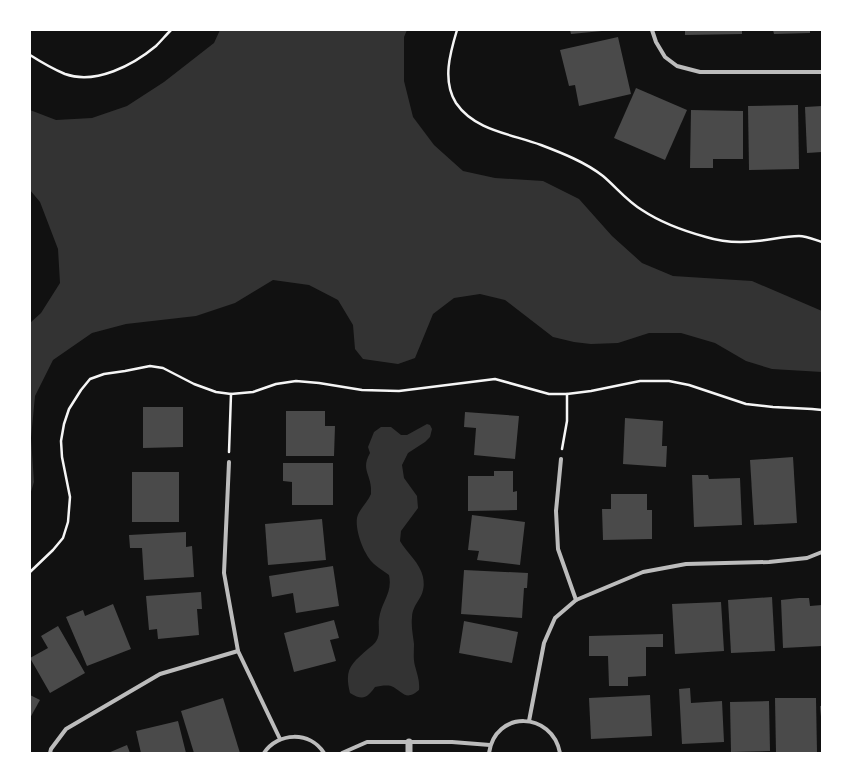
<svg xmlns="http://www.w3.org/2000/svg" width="852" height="783" viewBox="0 0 852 783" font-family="'Open Sans',sans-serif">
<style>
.water{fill:#333}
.building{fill:#4a4a4a}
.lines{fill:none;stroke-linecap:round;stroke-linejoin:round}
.path{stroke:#f5f5f5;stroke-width:2.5}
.minor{stroke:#bcbcbc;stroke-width:4}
.tertiary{stroke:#bcbcbc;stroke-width:7}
</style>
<rect width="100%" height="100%" fill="#111"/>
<g class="water">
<polygon points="220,30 407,30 404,37 404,81 413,117 434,145 463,171 495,178 543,181 579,199 612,236 642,263 673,276 752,281 822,311 822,372 772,369 746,361 715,343 681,333 649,333 618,343 591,344 574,342 553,337 505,300 480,294 454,298 433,314 415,358 398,364 363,359 355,349 353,325 338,300 309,285 273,280 235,303 196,316 126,324 92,333 53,360 35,396 31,438 34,482 30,495 30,323 41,313 60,283 58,249 40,202 30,190 30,110 56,120 92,118 127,106 164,82 214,43"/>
<path d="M427 424 430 425 432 429 430 437 425 442 408 453 402 465 404 478 417 496 418 508 401 531 400 541C407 553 420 563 423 577 427 598 413 601 412 617 411 627 413 635 414 644 414 651 413 659 415 666 417 674 420 681 419 690 405 702 403 691 391 686 386 685 380 686 375 687 367 698 363 701 350 693 344 669 351 664 368 649 372 646 377 642 378 637 380 632 378 624 379 619 381 602 393 593 389 575 384 571 378 568 374 564 364 555 355 531 357 518 359 509 368 502 371 494 371 493 371 489 371 488 370 473 361 469 370 453L368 447 374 432 381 427H391L401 435H407Z"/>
</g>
<g class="building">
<polygon points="570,30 602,30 602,31 571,34"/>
<polygon points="685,30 742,30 742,34 685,35"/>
<polygon points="773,30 810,30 810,33 774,34"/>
<polygon points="618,37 631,94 579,106 575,85 569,86 560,50"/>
<polygon points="636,88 687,110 665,160 614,138"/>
<polygon points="798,105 799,169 749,170 748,106"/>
<polygon points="822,106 822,152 807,153 805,107"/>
<polygon points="691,110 743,111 743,159 713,159 713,168 690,168"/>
<polygon points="143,407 183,407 183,447 143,448"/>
<polygon points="286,411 325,411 325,426 335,426 334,456 286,456"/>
<polygon points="465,412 519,416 515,459 474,455 476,428 464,427"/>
<polygon points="625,418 663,421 662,446 667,446 666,467 623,464"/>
<polygon points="793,457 797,523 754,525 750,460"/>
<polygon points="283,463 333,463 333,505 292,505 292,482 283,481"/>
<polygon points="494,471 513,471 513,492 517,491 517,510 468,511 468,476 494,476"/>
<rect x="132" y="472" width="47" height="50"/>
<polygon points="692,475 708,475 709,479 740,478 742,525 694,527"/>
<polygon points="611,494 647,494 647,510 652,510 652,539 603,540 602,509 611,509"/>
<polygon points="472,515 525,522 520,565 477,560 479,551 468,550"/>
<polygon points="322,519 326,560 268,565 265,524"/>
<polygon points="186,532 186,547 192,546 194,577 144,580 142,548 130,548 129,535"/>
<polygon points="333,566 339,606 296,613 293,593 272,597 269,576"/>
<polygon points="464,570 528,573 527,588 524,588 522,618 461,614"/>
<polygon points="201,592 202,609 197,609 199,635 158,639 157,629 149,630 146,596"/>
<polygon points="772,597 775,651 731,653 728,600"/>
<polygon points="799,598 809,598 810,606 822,605 822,646 783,648 781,600"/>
<polygon points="721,602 724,651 675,654 672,604"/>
<polygon points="113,604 131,649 87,666 66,617 83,610 85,616"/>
<polygon points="334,620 339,638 330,640 336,661 294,672 284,633"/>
<polygon points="464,621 518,632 512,663 459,653"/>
<polygon points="58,626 85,673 50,693 30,658 48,648 41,636"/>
<polygon points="663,634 663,647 646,647 646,676 628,677 628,686 609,686 608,656 589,656 589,636"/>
<polygon points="690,688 691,703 722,701 724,742 682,744 679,689"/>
<polygon points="30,695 40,700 30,718"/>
<polygon points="650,695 652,736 591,739 589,698"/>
<polygon points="223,698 240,753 194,753 181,711"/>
<polygon points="775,698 816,698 817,753 776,753"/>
<polygon points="769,701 770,751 731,752 730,702"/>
<polygon points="820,706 822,706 822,717 821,717"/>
<polygon points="178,721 186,753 141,753 136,731"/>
<polygon points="127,745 130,753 108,753"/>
</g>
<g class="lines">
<g class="path">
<path d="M457 30C450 53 442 81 456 103 475 131 512 134 541 145 562 153 585 162 603 176 616 187 627 201 642 210 660 222 684 231 706 237 722 242 740 243 757 241 770 240 785 236 799 236 807 236 815 240 822 242"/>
<path d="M30 55C41 62 53 69 65 74 96 85 133 65 156 46 161 41 166 35 171 30"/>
<polyline points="562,449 567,421 567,394"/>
<polyline points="229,452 231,394"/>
<polyline points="30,572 53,550 63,538 68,522 70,497 62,457 61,441 64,424 69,409 81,390 90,379 104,374 125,371 150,366 163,368 194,384 216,392 231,394 253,392 276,384 296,381 319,383 362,390 399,391 495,379 549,394 567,394 591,391 640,381 669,381 689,385 746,404 773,407 812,409 822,410"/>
</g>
<g class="minor">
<polyline points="652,30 656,42 665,57 677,66 700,72 822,72"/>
<polyline points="561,459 556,511 558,549 576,600"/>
<polyline points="229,462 224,573 238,651 280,739"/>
<polyline points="529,721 544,643 555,618 576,600 643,572 686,564 769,562 807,558 822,552"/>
<polyline points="50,753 51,749 66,729 160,674 238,651"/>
<path d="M264 753C278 732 310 731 324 753"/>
<polyline points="342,753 367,742 452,742 490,745"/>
<path d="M489 753C495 710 552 711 560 753"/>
</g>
<polyline class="tertiary" points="409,742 409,753"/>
</g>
<rect width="852" height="783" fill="none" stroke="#ffffff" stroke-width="62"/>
</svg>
